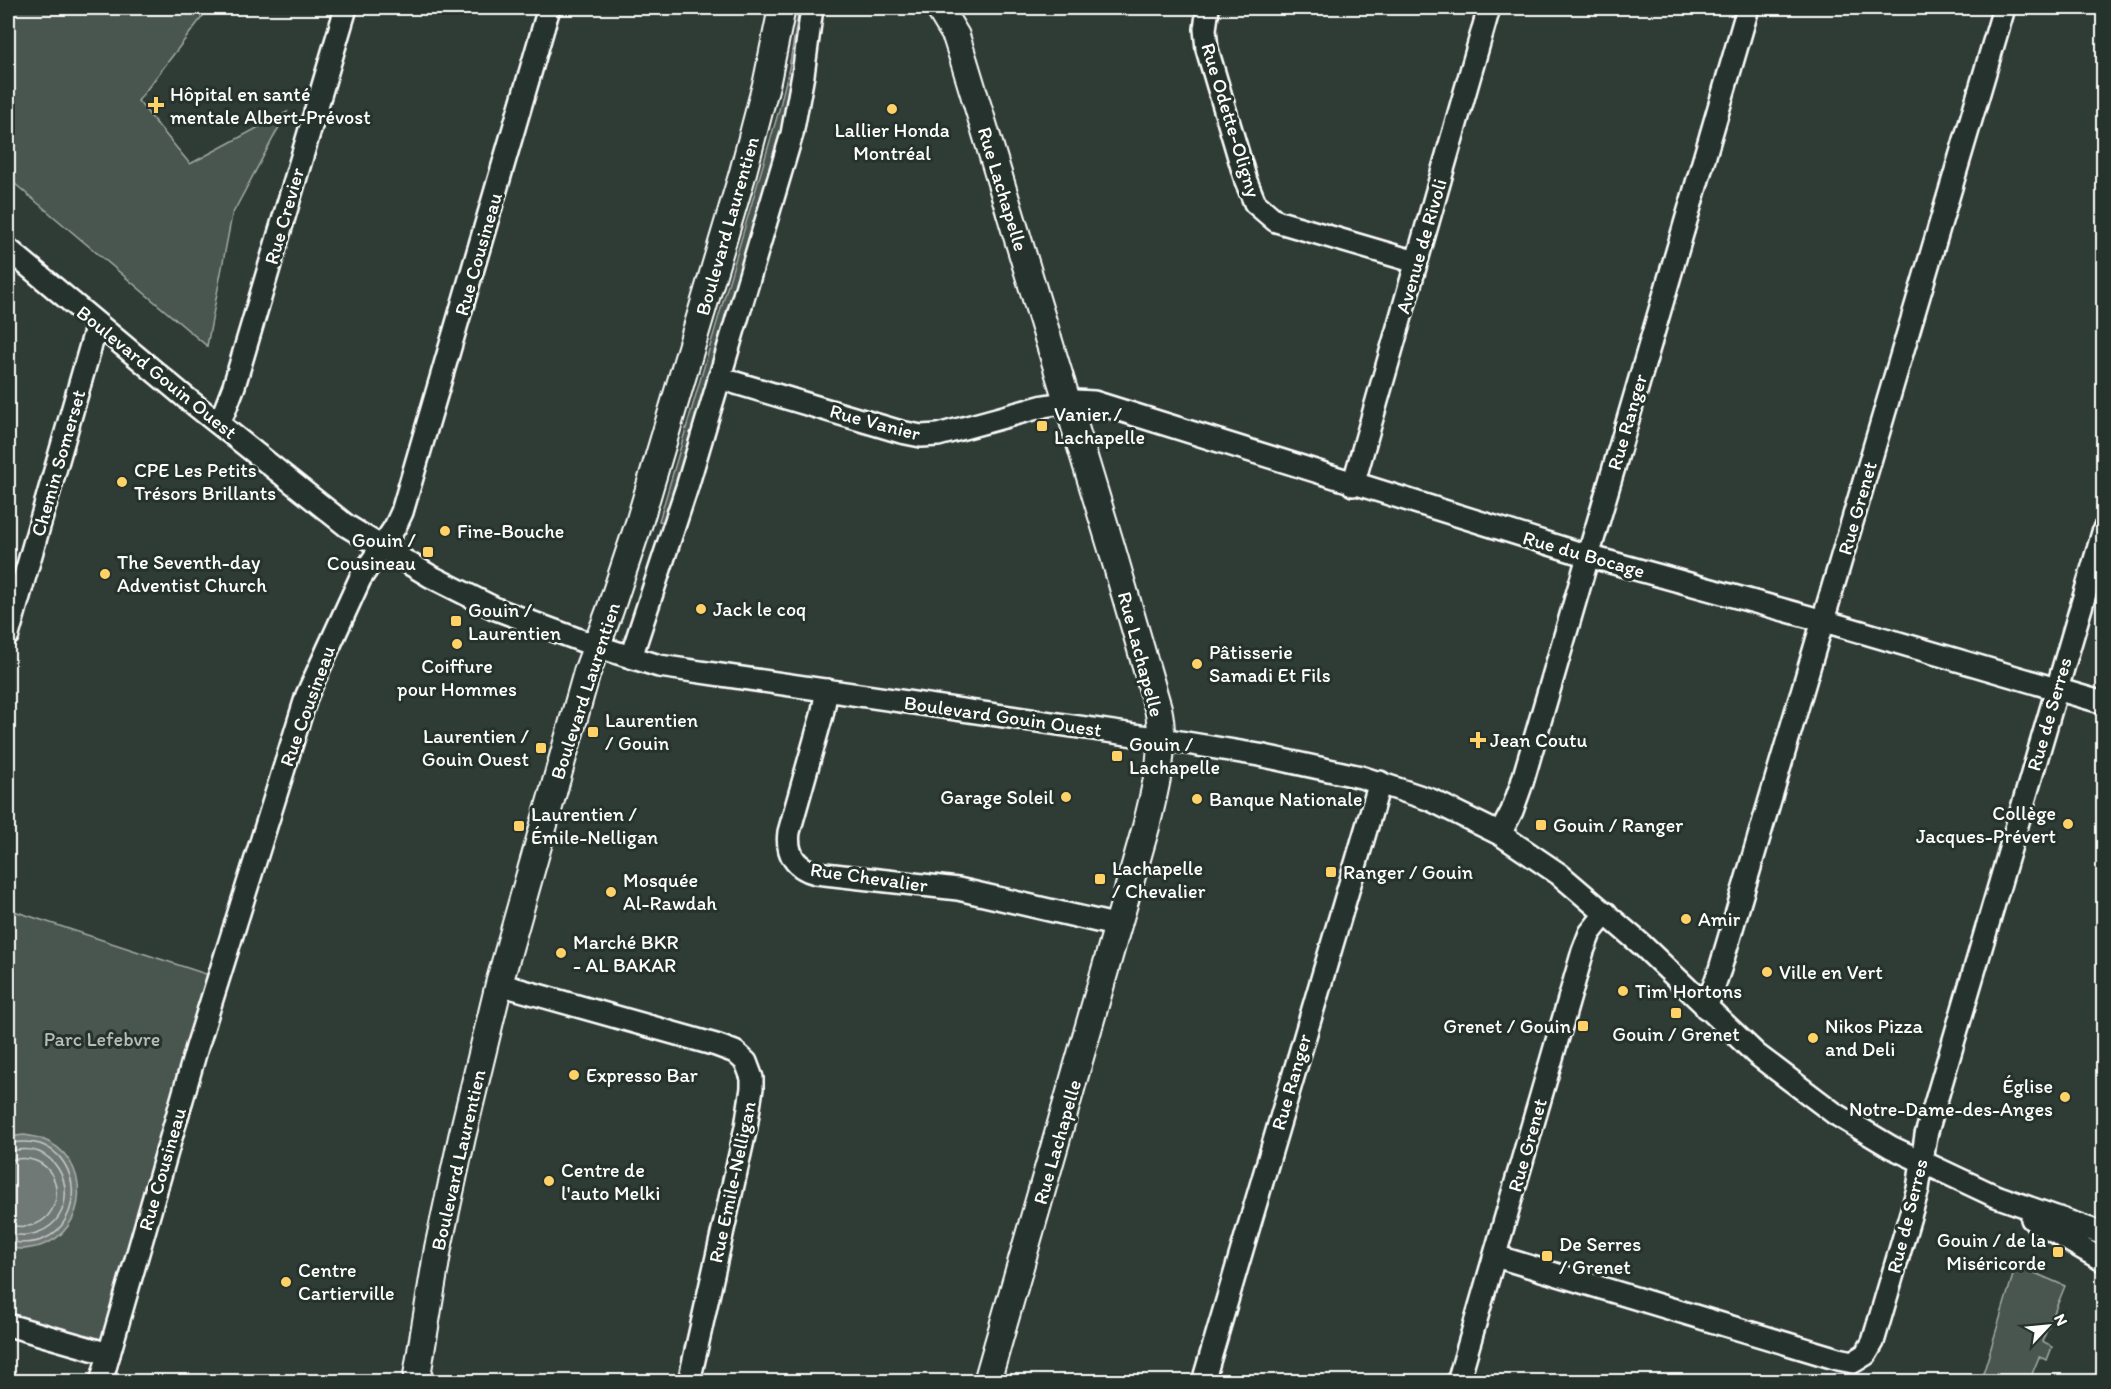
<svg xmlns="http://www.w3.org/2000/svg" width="2111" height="1389" viewBox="0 0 2111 1389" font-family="Itim,sans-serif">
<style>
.green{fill:#4a544f;stroke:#a4aaa7;stroke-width:1.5}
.water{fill:#707975;stroke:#a9afac;stroke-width:1.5}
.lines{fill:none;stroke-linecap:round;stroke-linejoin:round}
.shore{stroke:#c6c9c8;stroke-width:1.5}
.minor-casing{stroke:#fff;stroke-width:26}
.major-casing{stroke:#fff;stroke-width:30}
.minor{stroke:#26332d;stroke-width:21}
.major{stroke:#26332d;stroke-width:26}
.poi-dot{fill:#ffd166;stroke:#26332d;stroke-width:2}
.labels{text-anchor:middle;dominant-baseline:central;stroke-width:6;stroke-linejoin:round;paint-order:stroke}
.poi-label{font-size:20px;fill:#fff;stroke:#26332d;text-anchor:start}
.street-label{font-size:20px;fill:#fff;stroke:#26332d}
.park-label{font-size:20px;fill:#b7bbb9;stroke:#26332d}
</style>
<rect width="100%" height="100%" fill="#2f3b35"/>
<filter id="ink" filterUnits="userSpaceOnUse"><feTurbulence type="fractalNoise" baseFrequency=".0167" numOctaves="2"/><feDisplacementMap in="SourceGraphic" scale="12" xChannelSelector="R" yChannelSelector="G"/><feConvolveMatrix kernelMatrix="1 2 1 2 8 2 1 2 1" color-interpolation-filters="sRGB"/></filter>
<g filter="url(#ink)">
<g class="green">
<polygon points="8,8 209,8 138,101 190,164 287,112 232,215 207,346 8,178"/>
<polygon points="799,8 804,8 792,83 782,129 682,465 663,522 659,521 779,110 789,68"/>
<polygon points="8,909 218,978 109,1354 8,1325"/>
<polygon points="2016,1265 2065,1286 2042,1342 2052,1347 2047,1360 2039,1357 2030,1379 2035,1381 1981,1381"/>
</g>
<path class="water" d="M24 1135C30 1136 37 1137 42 1139 92 1157 90 1231 40 1246 29 1249 18 1251 8 1247V1137Z"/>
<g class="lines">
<g class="shore">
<path d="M8 1143C19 1142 28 1141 40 1144 81 1158 84 1221 44 1239 32 1244 20 1243 8 1242"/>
<path d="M8 1151C18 1150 29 1148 39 1152 73 1167 75 1219 39 1232 28 1237 19 1235 8 1234"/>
<path d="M8 1160C17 1159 26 1157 36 1161 63 1172 63 1213 36 1224 26 1228 17 1226 8 1225"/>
</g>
<g class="minor-casing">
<g id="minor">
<polyline points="1208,8 1205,29 1207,49 1246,181 1255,203 1276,221 1416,262"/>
<polyline points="8,249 185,397 347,526 430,576 496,609 596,646 659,666 1162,739 1259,755 1361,777 1431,800 1500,834 1559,874 1642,945 1756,1054 1834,1113 1891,1147 1993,1195 2104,1234"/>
<polyline points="719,378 901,432 921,436 938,435 1044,406 1075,401 1094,402 1588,556 1824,621 2104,703"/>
<polyline points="217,422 224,412 234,386 346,8"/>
<polyline points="1353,485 1489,8"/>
<polyline points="8,635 97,324"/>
<polyline points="631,657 687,487 792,134 803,75 812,8"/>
<path d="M827 690 822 715 789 832C786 853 795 868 816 873L958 889 1119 926"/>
<polyline points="1500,834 1512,811 1522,783 1748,8"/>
<polyline points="499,984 716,1045 735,1052 746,1062 752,1078 752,1088 746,1127 689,1382"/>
<polyline points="1706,1008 1720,969 2004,8"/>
<polyline points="2032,1219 2104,1261"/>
<polyline points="1495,1256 1838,1359 1853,1362 1866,1354 1873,1342 1918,1189 1926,1135 2104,529"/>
<polyline points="8,1325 109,1354"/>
<polyline points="101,1382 197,1047 307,695 360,579 395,527 402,512 549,8"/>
<polyline points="1203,1382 1380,782"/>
<polyline points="1458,1382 1583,951 1590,933 1606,913"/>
</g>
</g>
<g class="major-casing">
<g id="major">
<path d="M939 8 956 36 964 61 1111 546 1158 708C1167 748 1155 789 1146 827L987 1382"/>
<polyline points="416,1382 438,1248 462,1137 499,984 587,672 610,610 639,523 742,176 767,81 782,8"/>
</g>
</g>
<use href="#minor" class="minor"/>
<use href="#major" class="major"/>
</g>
</g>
<g class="poi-dot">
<path d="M153 96h6v6h6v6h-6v6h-6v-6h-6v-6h6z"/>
<circle cx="892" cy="109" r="6"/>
<rect x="1036" y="420" width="12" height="12" rx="3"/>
<circle cx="122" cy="482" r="6"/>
<circle cx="445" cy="531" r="6"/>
<rect x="422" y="546" width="12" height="12" rx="3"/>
<circle cx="105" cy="574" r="6"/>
<circle cx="701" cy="609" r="6"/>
<rect x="450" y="615" width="12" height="12" rx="3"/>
<circle cx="457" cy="644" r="6"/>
<circle cx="1197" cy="664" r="6"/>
<rect x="587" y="726" width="12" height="12" rx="3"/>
<path d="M1475 731h6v6h6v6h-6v6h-6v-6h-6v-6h6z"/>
<rect x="535" y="742" width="12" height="12" rx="3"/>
<rect x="1111" y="750" width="12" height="12" rx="3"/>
<circle cx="1066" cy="797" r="6"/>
<circle cx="1197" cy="799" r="6"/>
<circle cx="2068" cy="824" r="6"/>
<rect x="1535" y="819" width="12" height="12" rx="3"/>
<rect x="513" y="820" width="12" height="12" rx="3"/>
<rect x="1325" y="866" width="12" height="12" rx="3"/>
<rect x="1094" y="873" width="12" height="12" rx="3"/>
<circle cx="611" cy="892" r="6"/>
<circle cx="1686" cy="919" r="6"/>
<circle cx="561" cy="953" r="6"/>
<circle cx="1767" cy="972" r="6"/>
<circle cx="1623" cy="991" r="6"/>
<rect x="1670" y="1007" width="12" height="12" rx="3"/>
<rect x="1577" y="1020" width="12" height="12" rx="3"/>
<circle cx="1813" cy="1038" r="6"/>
<circle cx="574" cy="1075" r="6"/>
<circle cx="2065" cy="1097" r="6"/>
<circle cx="549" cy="1181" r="6"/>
<rect x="2052" y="1246" width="12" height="12" rx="3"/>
<rect x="1541" y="1250" width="12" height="12" rx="3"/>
<circle cx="286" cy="1282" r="6"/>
</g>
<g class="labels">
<g class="poi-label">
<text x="170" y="94">Hôpital en santé<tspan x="170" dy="23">mentale Albert-Prévost</tspan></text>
<text x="892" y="130" text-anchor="middle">Lallier Honda<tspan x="892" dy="23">Montréal</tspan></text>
<text x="1054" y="414">Vanier /<tspan x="1054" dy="23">Lachapelle</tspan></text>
<text x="134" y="470">CPE Les Petits<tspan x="134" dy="23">Trésors Brillants</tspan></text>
<text x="457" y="531">Fine-Bouche</text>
<text x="416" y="540" text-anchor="end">Gouin /<tspan x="416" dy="23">Cousineau</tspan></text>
<text x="117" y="562">The Seventh-day<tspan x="117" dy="23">Adventist Church</tspan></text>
<text x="713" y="609">Jack le coq</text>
<text x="468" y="610">Gouin /<tspan x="468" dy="23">Laurentien</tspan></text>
<text x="1209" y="652">Pâtisserie<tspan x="1209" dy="23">Samadi Et Fils</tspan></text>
<text x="457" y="666" text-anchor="middle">Coiffure<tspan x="457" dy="23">pour Hommes</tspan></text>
<text x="605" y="720">Laurentien<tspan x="605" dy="23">/ Gouin</tspan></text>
<text x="529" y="736" text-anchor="end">Laurentien /<tspan x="529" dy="23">Gouin Ouest</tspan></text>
<text x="1490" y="740">Jean Coutu</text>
<text x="1129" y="744">Gouin /<tspan x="1129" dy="23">Lachapelle</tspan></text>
<text x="1054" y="797" text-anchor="end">Garage Soleil</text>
<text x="1209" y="799">Banque Nationale</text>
<text x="2056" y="813" text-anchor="end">Collège<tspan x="2056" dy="23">Jacques-Prévert</tspan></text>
<text x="531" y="814">Laurentien /<tspan x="531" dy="23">Émile-Nelligan</tspan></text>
<text x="1553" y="825">Gouin / Ranger</text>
<text x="1112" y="868">Lachapelle<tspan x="1112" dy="23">/ Chevalier</tspan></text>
<text x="1343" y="872">Ranger / Gouin</text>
<text x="623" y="880">Mosquée<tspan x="623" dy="23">Al-Rawdah</tspan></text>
<text x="1698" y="919">Amir</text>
<text x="573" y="942">Marché BKR<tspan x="573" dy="23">- AL BAKAR</tspan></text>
<text x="1779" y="972">Ville en Vert</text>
<text x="1635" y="991">Tim Hortons</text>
<text x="1571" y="1026" text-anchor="end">Grenet / Gouin</text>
<text x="1825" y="1026">Nikos Pizza<tspan x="1825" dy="23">and Deli</tspan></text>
<text x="1676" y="1034" text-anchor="middle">Gouin / Grenet</text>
<text x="586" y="1075">Expresso Bar</text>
<text x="2053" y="1086" text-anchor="end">Église<tspan x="2053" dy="23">Notre-Dame-des-Anges</tspan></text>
<text x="561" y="1170">Centre de<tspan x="561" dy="23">l'auto Melki</tspan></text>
<text x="2046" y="1240" text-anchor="end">Gouin / de la<tspan x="2046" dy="23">Miséricorde</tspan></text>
<text x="1559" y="1244">De Serres<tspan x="1559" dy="23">/ Grenet</tspan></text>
<text x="298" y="1270">Centre<tspan x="298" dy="23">Cartierville</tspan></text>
</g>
<g class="street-label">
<text transform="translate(1231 120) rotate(73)">Rue Odette-Oligny</text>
<text transform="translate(1003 189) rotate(73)">Rue Lachapelle</text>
<text transform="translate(284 216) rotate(-74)">Rue Crevier</text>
<text transform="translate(727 226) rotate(-74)">Boulevard Laurentien</text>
<text transform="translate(1421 246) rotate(-74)">Avenue de Rivoli</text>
<text transform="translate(478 254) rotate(-74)">Rue Cousineau</text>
<text transform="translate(157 372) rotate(39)">Boulevard Gouin Ouest</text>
<text transform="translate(875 422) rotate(15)">Rue Vanier</text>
<text transform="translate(1627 422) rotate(-74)">Rue Ranger</text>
<text transform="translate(58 463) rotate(-74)">Chemin Somerset</text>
<text transform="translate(1857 508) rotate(-74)">Rue Grenet</text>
<text transform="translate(1584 554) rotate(16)">Rue du Bocage</text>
<text transform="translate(1141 654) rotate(75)">Rue Lachapelle</text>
<text transform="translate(585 691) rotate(-72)">Boulevard Laurentien</text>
<text transform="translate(307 706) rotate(-70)">Rue Cousineau</text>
<text transform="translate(2049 714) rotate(-74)">Rue de Serres</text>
<text transform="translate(1003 716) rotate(8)">Boulevard Gouin Ouest</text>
<text transform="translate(869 877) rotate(8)">Rue Chevalier</text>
<text transform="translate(1291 1082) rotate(-74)">Rue Ranger</text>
<text transform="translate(1057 1142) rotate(-74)">Rue Lachapelle</text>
<text transform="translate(1527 1145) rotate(-74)">Rue Grenet</text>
<text transform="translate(458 1160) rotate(-77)">Boulevard Laurentien</text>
<text transform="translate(162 1169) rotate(-74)">Rue Cousineau</text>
<text transform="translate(732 1182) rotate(-78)">Rue Emile-Nelligan</text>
<text transform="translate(1907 1216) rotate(-76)">Rue de Serres</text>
</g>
<g class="park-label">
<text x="102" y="1039">Parc Lefebvre</text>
</g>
</g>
<rect width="2111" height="1389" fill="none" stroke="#26332d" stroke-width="30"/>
<rect x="15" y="15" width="2081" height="1359" fill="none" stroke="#fff" stroke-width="2" filter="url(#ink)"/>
<g transform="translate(2048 1326) rotate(64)" stroke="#26332d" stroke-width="4.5" paint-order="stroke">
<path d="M0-4.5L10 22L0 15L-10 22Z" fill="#ffffff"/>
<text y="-9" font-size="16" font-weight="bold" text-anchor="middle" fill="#ffffff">N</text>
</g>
</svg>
